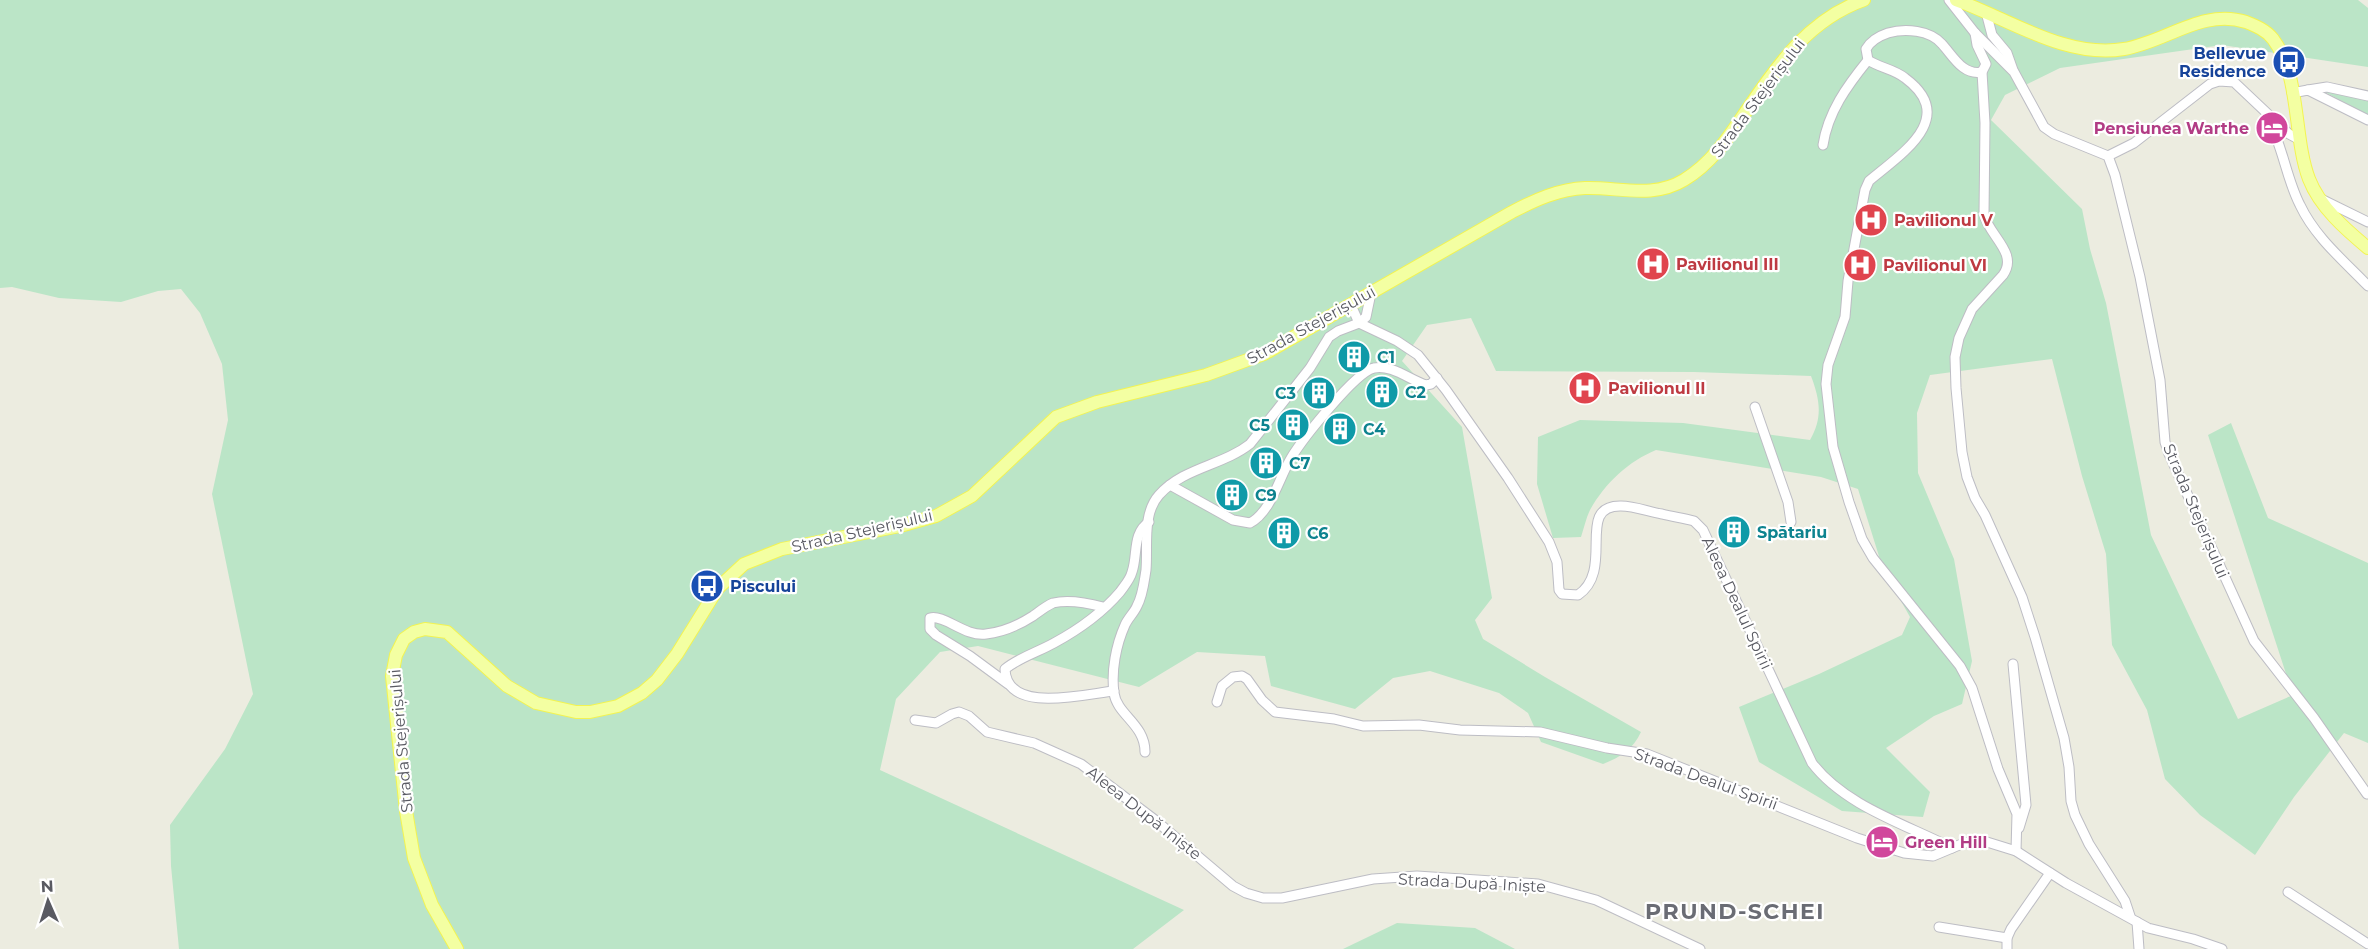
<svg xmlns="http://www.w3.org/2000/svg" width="2368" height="949" viewBox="0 0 2368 949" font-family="Montserrat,sans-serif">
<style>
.green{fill:#bbe5c7}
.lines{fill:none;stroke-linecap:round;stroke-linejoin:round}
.minor-casing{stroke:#bdbdc4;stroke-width:11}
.major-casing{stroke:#f3f451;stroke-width:14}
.minor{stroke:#fff;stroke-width:9}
.major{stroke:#f3ffa2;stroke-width:12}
.labels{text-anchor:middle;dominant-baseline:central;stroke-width:4.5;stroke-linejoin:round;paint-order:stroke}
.transit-label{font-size:16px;font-weight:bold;fill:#164399;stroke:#fff;text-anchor:end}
.street-label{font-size:16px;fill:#595a62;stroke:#fff}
.hotel-label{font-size:16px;font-weight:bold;fill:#b23c85;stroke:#fff;text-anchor:end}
.health-label{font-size:16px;font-weight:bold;fill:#be3a42;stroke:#fff;text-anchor:start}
.culture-label{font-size:16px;font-weight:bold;fill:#0d838f;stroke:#fff;text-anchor:start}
.district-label{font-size:22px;font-weight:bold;letter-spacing:1.5px;fill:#6a6c74;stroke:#fff}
</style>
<rect width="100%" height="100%" fill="#ecece0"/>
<g class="green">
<path d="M0 0H2358L2368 8V67L2222 45 2060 68 2005 95 1991 120 2082 209 2090 249 2106 303 2151 535 2238 719 2293 695 2208 435 2231 423 2268 518 2368 563V743L2344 733 2294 797 2255 855 2200 815 2165 779 2147 710 2112 645 2106 554 2082 476 2052 359 1930 375 1917 413 1918 473 1954 559 1972 661 1962 704 1934 716 1886 748 1930 792 1923 817 1842 811 1759 762 1739 707 1819 674 1902 635 1910 617 1883 569 1858 489 1821 477 1656 450C1629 461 1605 483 1590 510 1586 518 1584 528 1581 537L1553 538 1537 484 1538 437 1580 420 1683 423 1810 440C1823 417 1820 400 1811 376L1694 372 1496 371 1471 318 1427 325 1402 361 1462 427 1492 598 1475 620 1483 639 1545 677 1641 732C1633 749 1621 757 1603 764L1541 742 1528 713 1499 693 1430 671 1393 678 1355 709 1271 686 1265 656 1197 652 1139 687 978 646 940 652 896 699 880 770 1184 910 1133 949H179L171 866 170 825 225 749 253 694 212 494 228 420 222 364 200 313 181 289 158 291 121 302 59 298 12 287 0 288Z"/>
<polygon points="2325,89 2368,99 2368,115 2323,91"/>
<polygon points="1397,923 1475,928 1515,949 1343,949"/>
</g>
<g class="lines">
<g class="minor-casing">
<g id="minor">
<polyline points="1949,0 1975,33 2014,72 2044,127 2054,134 2108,156 2115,175 2140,277 2160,380 2165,442 2169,454 2254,641 2314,718 2367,794"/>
<polyline points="1986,12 1992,35 2007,53 2013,70"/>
<path d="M1975 33 1977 45 1986 64 1982 72 1985 123 1984 214C1988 235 2019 253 2003 275L1972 309 1959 338 1955 357 1956 388 1962 452 1967 477 1975 498 1985 515 2022 597 2035 637 2064 738 2069 767 2071 801 2075 815 2089 844 2125 901 2130 916"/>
<path d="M1982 72C1963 76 1953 56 1942 44 1930 30 1905 28 1888 33 1879 36 1871 40 1866 49L1868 60C1880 68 1894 69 1905 78 1959 118 1901 154 1869 181L1865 190 1848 281 1845 317 1828 365 1826 384 1833 447 1849 502 1862 539 1873 558 1960 666 1972 688 1998 769 2017 814 2016 851"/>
<polyline points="2308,90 2327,87 2368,96"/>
<polyline points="2292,93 2308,90 2368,120"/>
<path d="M2268 119C2283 146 2286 178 2300 205 2315 237 2344 261 2368 286"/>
<path d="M1823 145C1828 112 1847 86 1868 60"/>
<polyline points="2108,156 2134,143 2210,84 2219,81 2234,82 2289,134 2300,140"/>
<polyline points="2321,199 2368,222"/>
<path d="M1351 305 1359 323 1397 341 1418 355 1446 390 1508 478 1549 542 1557 562 1559 590 1562 594 1578 595C1616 569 1574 505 1621 506 1635 506 1649 512 1662 514 1673 517 1684 518 1694 521L1703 530 1812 763C1845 806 1905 824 1952 848"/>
<polyline points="1755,407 1788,502 1791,522"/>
<path d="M1170 485 1233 520 1250 523C1271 512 1279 478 1291 458 1302 440 1355 372 1374 368 1391 364 1410 380 1426 385L1431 384 1437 378"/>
<polyline points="2013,664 2026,805 2019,828"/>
<path d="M1008 684 970 656 936 635 930 629V618C944 614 965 637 986 634 1003 632 1019 625 1033 616 1040 611 1046 606 1053 603 1069 599 1088 603 1103 607"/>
<path d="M1114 691C1085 694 1006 715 1005 669 1020 657 1038 652 1054 643 1078 630 1102 613 1120 592 1124 586 1130 580 1132 572 1138 555 1132 533 1149 522"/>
<polyline points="1217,702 1222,686 1233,677 1242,676 1247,679 1262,700 1275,712 1334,719 1363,726 1419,725 1460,730 1540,732 1607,748 1647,754 1857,838 1904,853 1933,856 1964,843 1976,841 1987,842 2016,851 2066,883 2148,928 2193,939 2222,949"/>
<polyline points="915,720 936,723 952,714 959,712 969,716 987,732 1034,743 1081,764 1155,820 1233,886 1246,893 1263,898 1282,898 1373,879 1417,876 1538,884 1596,900 1700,949"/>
<path d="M1145 752C1145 724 1117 715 1114 693 1111 671 1116 645 1125 625 1128 618 1134 613 1137 606 1143 595 1144 582 1146 570 1148 546 1142 514 1159 495 1184 467 1222 466 1250 444L1310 368 1329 337 1338 331 1359 323 1366 317 1371 293"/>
<polyline points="2288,892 2368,944"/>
<polyline points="2137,922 2139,949"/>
<polyline points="1939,927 2007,938"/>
<polyline points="2007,949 2007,938 2011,929 2050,873"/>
</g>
</g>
<g class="major-casing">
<g id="major">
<path d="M1956 0C2009 19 2066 59 2124 49 2166 42 2203 8 2246 22 2256 26 2266 30 2273 39 2301 76 2293 137 2309 179 2320 207 2345 229 2368 248"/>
<path d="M457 949 432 905 414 858 406 811 392 676 396 655 404 639 414 632 425 629 447 632 507 686 536 703 576 712H590L618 706 642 693 657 680 677 654 718 588 744 564 782 549 900 526 936 516 972 496 1056 417 1097 402 1206 375 1264 354 1512 212C1535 200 1559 189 1585 188 1619 187 1653 199 1684 180 1712 163 1728 138 1747 110 1778 64 1810 19 1864 0"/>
</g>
</g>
<use href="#minor" class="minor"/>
<use href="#major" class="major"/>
</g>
<defs>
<g id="bus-disc" transform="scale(1.725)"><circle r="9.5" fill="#1a4fb4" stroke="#fff"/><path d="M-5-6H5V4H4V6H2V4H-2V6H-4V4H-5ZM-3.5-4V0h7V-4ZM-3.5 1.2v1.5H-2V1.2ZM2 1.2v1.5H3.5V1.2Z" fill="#fff"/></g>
<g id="hotel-disc" transform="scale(1.725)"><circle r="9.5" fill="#d1479c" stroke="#fff"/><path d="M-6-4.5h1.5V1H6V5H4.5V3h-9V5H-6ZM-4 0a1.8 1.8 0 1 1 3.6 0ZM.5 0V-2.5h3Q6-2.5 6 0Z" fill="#fff"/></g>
<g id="hospital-disc" transform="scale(1.725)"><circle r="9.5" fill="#e0444e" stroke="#fff"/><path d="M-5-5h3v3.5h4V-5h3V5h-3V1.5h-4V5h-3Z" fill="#fff"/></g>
<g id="building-disc" transform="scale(1.725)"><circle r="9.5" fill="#0f9aa8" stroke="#fff"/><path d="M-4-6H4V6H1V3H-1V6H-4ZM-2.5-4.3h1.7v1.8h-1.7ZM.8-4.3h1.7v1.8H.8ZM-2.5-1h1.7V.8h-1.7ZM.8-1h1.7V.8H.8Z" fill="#fff"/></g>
</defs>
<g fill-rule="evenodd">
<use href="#bus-disc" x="2289" y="62"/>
<use href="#hotel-disc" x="2272" y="128"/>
<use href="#hospital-disc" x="1871" y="220"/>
<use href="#hospital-disc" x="1653" y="264"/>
<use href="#hospital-disc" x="1860" y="265"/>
<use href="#building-disc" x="1354" y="357"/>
<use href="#hospital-disc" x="1585" y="388"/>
<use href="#building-disc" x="1382" y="392"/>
<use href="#building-disc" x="1319" y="393"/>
<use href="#building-disc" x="1293" y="425"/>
<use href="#building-disc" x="1340" y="429"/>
<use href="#building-disc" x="1266" y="463"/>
<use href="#building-disc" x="1232" y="495"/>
<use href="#building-disc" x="1734" y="532"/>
<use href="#building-disc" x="1284" y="533"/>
<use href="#bus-disc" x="707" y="586"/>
<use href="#hotel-disc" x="1882" y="842"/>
</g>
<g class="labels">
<g class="transit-label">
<text x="2266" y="53">Bellevue<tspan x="2266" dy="18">Residence</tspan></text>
<text x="730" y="586" text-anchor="start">Piscului</text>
</g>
<g class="street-label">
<text transform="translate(1758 98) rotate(-53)">Strada Stejerișului</text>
<text transform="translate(1311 325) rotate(-29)">Strada Stejerișului</text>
<text transform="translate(2196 511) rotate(67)">Strada Stejerișului</text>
<text transform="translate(862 531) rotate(-13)">Strada Stejerișului</text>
<text transform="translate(1737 603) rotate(65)">Aleea Dealul Spirii</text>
<text transform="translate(401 741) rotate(-95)">Strada Stejerișului</text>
<text transform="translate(1706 779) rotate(20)">Strada Dealul Spirii</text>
<text transform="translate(1144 813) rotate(38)">Aleea După Iniște</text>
<text transform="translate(1472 883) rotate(3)">Strada După Iniște</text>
</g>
<g class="hotel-label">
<text x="2249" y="128">Pensiunea Warthe</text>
<text x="1905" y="842" text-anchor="start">Green Hill</text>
</g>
<g class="health-label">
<text x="1894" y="220">Pavilionul V</text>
<text x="1676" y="264">Pavilionul III</text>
<text x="1883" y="265">Pavilionul VI</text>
<text x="1608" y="388">Pavilionul II</text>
</g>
<g class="culture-label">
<text x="1377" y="357">C1</text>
<text x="1405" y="392">C2</text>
<text x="1296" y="393" text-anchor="end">C3</text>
<text x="1270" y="425" text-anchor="end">C5</text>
<text x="1363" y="429">C4</text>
<text x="1289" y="463">C7</text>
<text x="1255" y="495">C9</text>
<text x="1757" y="532">Spătariu</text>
<text x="1307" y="533">C6</text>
</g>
<g class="district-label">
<text x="1735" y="911">PRUND-SCHEI</text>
</g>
</g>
<g transform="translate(48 901) rotate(357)" stroke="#ffffff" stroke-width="4.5" paint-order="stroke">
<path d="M0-4.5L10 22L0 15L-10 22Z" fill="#595a62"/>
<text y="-9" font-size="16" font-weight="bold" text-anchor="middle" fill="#595a62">N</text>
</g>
</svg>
